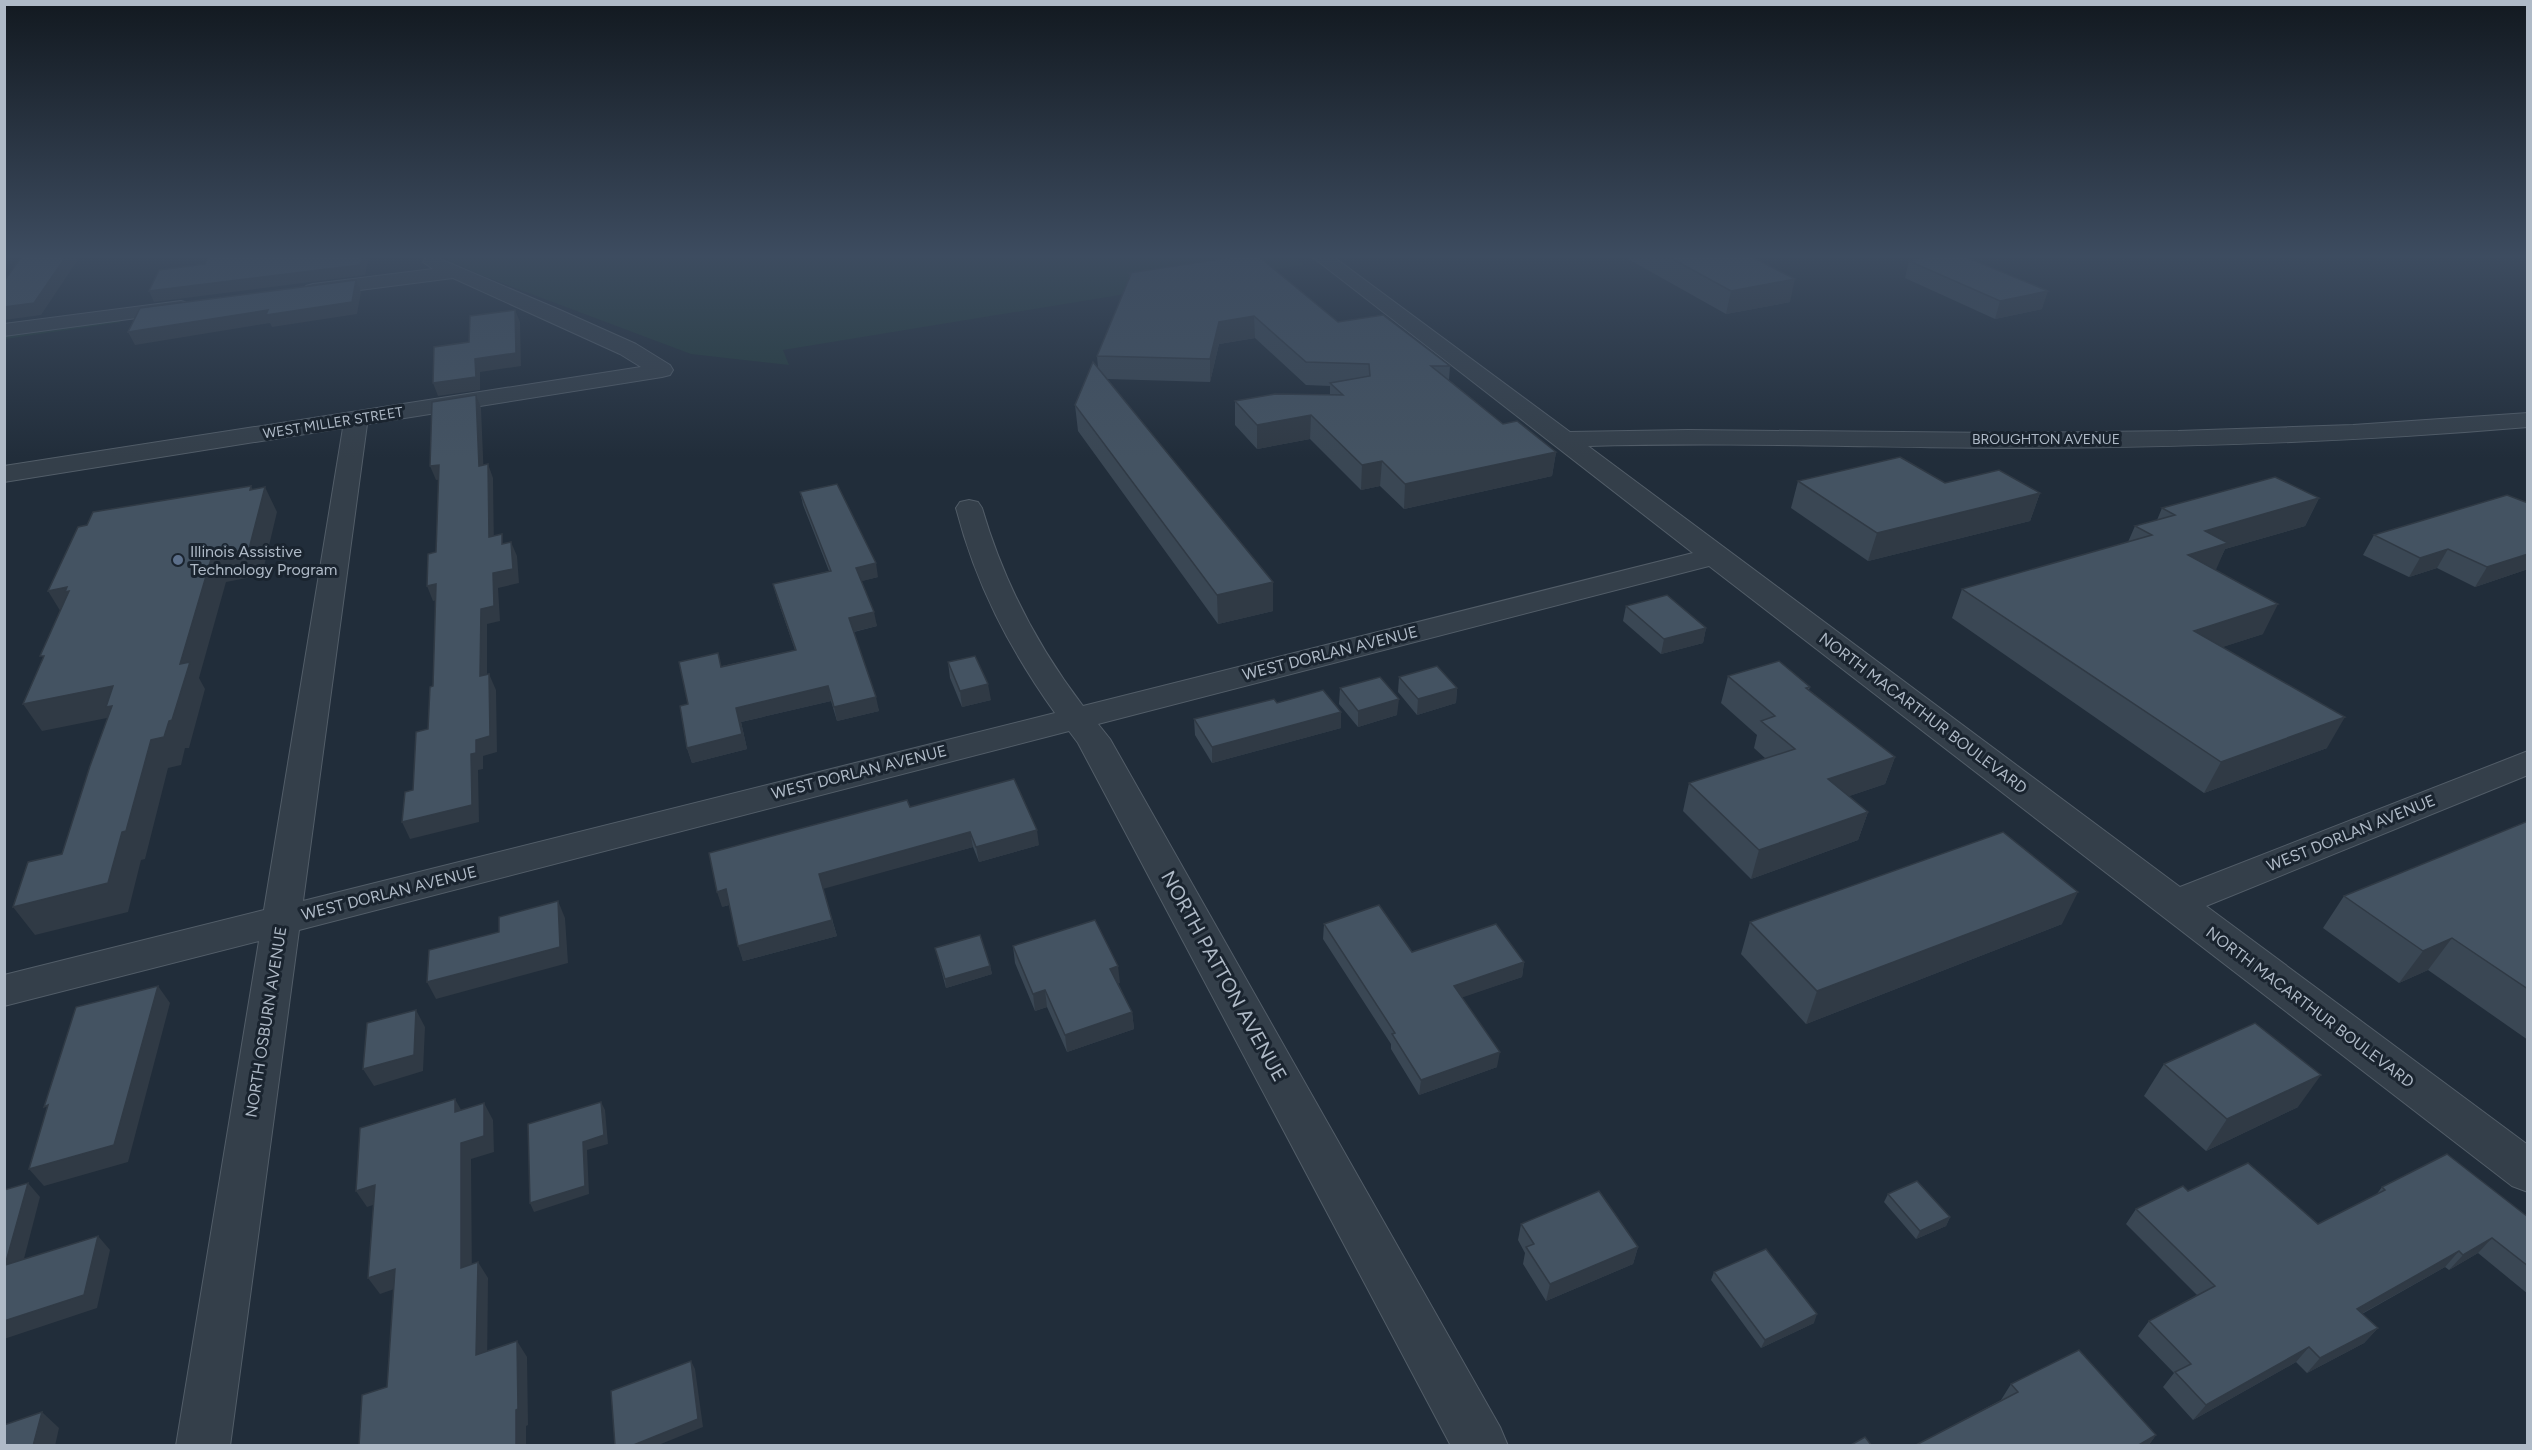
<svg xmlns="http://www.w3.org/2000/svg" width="2532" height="1450" viewBox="0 0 2532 1450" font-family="Figtree,sans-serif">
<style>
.green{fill:#233a3b}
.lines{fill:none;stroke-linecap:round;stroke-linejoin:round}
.minor-casing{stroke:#525d68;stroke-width:2}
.minor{fill:#343f4a;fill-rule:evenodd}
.wall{fill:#3a4754}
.shaded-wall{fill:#303a45}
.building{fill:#445362;stroke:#303a45;stroke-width:1.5}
.service-dot{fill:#5c6f8a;stroke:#1a242f;stroke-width:2}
.labels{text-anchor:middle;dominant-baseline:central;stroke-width:6;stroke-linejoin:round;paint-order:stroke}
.far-street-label{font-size:14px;fill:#afbac7;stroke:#1a242f}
.poi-label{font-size:16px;fill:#afbac7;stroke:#1a242f;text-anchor:start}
.street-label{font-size:16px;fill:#afbac7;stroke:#1a242f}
.near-street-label{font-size:20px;fill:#afbac7;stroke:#1a242f}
</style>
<rect width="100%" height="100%" fill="#212d3a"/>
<g class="green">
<polygon points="438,255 1291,255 1303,265 783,350 789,365 691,354 481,275"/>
<polygon points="115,320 122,322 5,339 4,335"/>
</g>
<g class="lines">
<g class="minor-casing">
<g id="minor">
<path d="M1310 255H1331L1570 432 1688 430 2000 433 2178 431 2353 425 2528 413V427C2352 442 2176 448 1999 448 1862 447 1725 442 1588 446L2180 887 2528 751V775L2206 906 2528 1145V1192L2512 1186 1709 566 1098 724 1110 739 1500 1427 1508 1446H1451L1078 743 1069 731 299 930 230 1446H176L259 941 4 1006V975L264 910 343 428 4 482V466L641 367 620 354 453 278 313 296 306 294 303 290 306 286 313 284 433 269 423 262 426 258 433 256 560 310 636 344 670 365 673 370 670 375 662 377 367 424 303 901 1055 713C1009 648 976 585 956 508L960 502 969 500 978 502 982 508C1003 580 1037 646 1083 706L1693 553Z"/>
<polygon points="181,301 188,303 191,307 188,311 4,336 4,324"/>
</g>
</g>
<use href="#minor" class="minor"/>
</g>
<g class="wall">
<polygon points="1621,255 1748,255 1790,302 1726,314"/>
<polygon points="1909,261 2042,309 1995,319 1905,278"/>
<polygon points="1129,273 1338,322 1450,366 1449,380 1503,424 1556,452 1552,476 1404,509 1380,486 1361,490 1310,439 1257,449 1235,425 1235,401 1330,395 1330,386 1306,385 1255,338 1219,344 1210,382 1107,379 1273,611 1218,624 1078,431 1075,405 1098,368 1097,356 1130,277"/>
<polygon points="1798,481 1945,483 2040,493 2030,521 1868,561 1791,508"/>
<polygon points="800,492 878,577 861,581 877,626 854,632 879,711 837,721 831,701 741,722 747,749 692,763 687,748 688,704 722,666 795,650 777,598 773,584 829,571 803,505"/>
<polygon points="2319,498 2305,526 2225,549 2215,570 2263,634 2222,647 2327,748 2204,793 1952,618 1962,589 2128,542 2135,526 2157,520 2162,508"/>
<polygon points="2528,503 2528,569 2475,587 2437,568 2409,577 2363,555 2374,535"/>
<polygon points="1626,606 1706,628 1703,643 1661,654 1623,621"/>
<polygon points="948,662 991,700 962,707 950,678"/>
<polygon points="1728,676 1810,687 1809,690 1895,757 1885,784 1849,796 1868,812 1858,840 1751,879 1683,811 1689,783 1766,759 1754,748 1757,735 1721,703"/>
<polygon points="1399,677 1457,688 1456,703 1417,715 1398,692"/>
<polygon points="1340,688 1397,715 1358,727 1339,704"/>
<polygon points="1277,703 1341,712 1341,728 1212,763 1195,735 1194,719"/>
<polygon points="910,807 1039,845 979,862 973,847 823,888 837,936 743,961 729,905 722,907"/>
<polygon points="2528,821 2528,1040 2428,970 2399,983 2323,928 2344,896"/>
<polygon points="1750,922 2062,924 1806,1024 1741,954"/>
<polygon points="1324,924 1412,952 1524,962 1522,977 1462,997 1497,1067 1419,1095 1391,1049 1391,1044 1323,939"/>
<polygon points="1013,946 1120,983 1118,983 1132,1012 1134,1029 1067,1052 1047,1007 1035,1011 1015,963"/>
<polygon points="935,948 990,966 992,974 946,988"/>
<polygon points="2164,1064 2298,1107 2206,1151 2144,1096"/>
<polygon points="2382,1187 2528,1217 2528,1294 2478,1253 2449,1270 2445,1267 2362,1314 2378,1328 2364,1343 2307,1373 2296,1362 2193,1420 2163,1387 2174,1373 2138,1336 2149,1321 2197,1295 2126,1224 2136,1209 2188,1191 2318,1224 2376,1195"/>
<polygon points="1888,1194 1950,1217 1946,1226 1916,1239 1884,1202"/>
<polygon points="1521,1224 1638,1247 1633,1264 1546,1301 1523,1264 1525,1253 1518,1240"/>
<polygon points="1714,1272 1814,1323 1761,1348 1711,1280"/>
<polygon points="2011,1384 2156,1435 2148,1446 1914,1446 2001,1400"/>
</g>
<g class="shaded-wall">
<polygon points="67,255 81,255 41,315 4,320 4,299"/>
<polygon points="363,255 368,255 369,257 365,275 154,302 149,291"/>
<polygon points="1795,279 1790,302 1726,314 1731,291"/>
<polygon points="356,280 361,292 357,314 272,327 270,323 135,345 128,332"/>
<polygon points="2048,291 2042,309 1995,319 2000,301"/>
<polygon points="515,310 520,322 521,366 480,372 480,390 438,396 433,383 475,359"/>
<polygon points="1254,316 1255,338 1219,344 1210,382 1210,359 1219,322"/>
<polygon points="476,395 481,408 484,480 479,466"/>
<polygon points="1311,415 1310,439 1257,449 1257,425"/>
<polygon points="1556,452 1552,476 1404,509 1405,484"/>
<polygon points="1382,461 1380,486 1361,490 1362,465"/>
<polygon points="488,464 493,478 494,552 489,537"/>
<polygon points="439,465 444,479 436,480 430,466"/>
<polygon points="251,486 260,505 265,487 277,512 262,575 226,582 199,678 205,689 189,748 185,748 181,765 168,768 145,859 141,860 128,912 35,935 13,907 122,832 151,740 180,664 212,556 250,490"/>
<polygon points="2040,493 2030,521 1868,561 1877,533"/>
<polygon points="2319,498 2305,526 2225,549 2215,572 2188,555 2205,531"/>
<polygon points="511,542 517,556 519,583 498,588 500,621 487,624 487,692 480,676 481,609 493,573"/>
<polygon points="2448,549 2437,568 2409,577 2420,558"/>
<polygon points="2528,554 2528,569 2475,587 2487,567"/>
<polygon points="876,563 878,577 859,582 856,568"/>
<polygon points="1273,582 1273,611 1218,624 1217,595"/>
<polygon points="436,584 442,599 433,601 427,586"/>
<polygon points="67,587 85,617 64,617 48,591"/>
<polygon points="2278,604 2263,634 2180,661 2194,631"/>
<polygon points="874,612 877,626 852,632 849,618"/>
<polygon points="1706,628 1703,643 1661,654 1664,639"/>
<polygon points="489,674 496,690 497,752 483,756 483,769 478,770 479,822 410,839 402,822 471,754"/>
<polygon points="988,684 991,700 962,707 960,691"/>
<polygon points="113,686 112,717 42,731 23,704"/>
<polygon points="828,686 831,701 741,722 747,749 692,763 687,748 736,708"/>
<polygon points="1457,688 1456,703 1417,715 1418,699"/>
<polygon points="876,697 879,711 837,721 834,707"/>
<polygon points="1399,699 1397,715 1358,727 1358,711"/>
<polygon points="1341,712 1341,728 1212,763 1212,747"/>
<polygon points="2345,717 2327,748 2204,793 2221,762"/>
<polygon points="1895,757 1885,784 1820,806 1828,779"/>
<polygon points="1868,812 1858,840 1751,879 1759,850"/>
<polygon points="1037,830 1039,845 979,862 976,847"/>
<polygon points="970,832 973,847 823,889 819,874"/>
<polygon points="726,889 731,904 722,907 717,892"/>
<polygon points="2078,892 2062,924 1806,1024 1817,991"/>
<polygon points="558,901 565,918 568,963 436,999 427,982"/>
<polygon points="832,920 837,936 743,961 738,946"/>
<polygon points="2452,938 2428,970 2399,983 2423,951"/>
<polygon points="1524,962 1522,977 1452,1001 1454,986"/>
<polygon points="990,966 992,974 946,988 945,979"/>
<polygon points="1118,966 1120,983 1112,985 1110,969"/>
<polygon points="158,986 170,1003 128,1162 44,1186 29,1169"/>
<polygon points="1045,990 1047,1007 1035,1011 1033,994"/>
<polygon points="416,1010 425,1027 423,1071 374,1086 363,1069"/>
<polygon points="1132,1012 1134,1029 1067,1052 1065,1035"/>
<polygon points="1500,1052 1497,1067 1419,1095 1421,1080"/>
<polygon points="2321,1075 2298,1107 2206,1151 2227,1119"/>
<polygon points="455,1099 464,1115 455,1112"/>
<polygon points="601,1102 605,1110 608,1144 587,1150 589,1194 534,1212 530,1203 583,1142"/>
<polygon points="484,1103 493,1120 494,1152 471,1159 472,1284 461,1268 461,1143"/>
<polygon points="28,1183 40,1197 19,1278 5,1265"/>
<polygon points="375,1185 385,1201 367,1207 356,1191"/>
<polygon points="1950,1217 1946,1226 1916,1239 1920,1231"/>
<polygon points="98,1236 110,1250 97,1308 4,1339 4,1321"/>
<polygon points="2492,1238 2478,1253 2449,1270 2463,1255"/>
<polygon points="1638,1247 1633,1264 1546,1301 1550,1284"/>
<polygon points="2459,1251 2445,1267 2343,1324 2357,1309"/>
<polygon points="478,1262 488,1278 487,1371 476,1355"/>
<polygon points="395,1269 406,1285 380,1294 368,1278"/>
<polygon points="1817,1314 1814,1323 1761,1348 1765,1340"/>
<polygon points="2378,1328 2364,1343 2307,1373 2320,1358"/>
<polygon points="517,1341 527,1357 528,1425 526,1426 526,1446 516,1446 516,1410"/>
<polygon points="2309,1347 2296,1362 2193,1420 2206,1405"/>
<polygon points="691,1361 695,1369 703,1427 656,1446 631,1446"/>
<polygon points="42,1412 59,1428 55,1446 33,1446"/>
<polygon points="2156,1435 2148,1446 2137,1446"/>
</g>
<g class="building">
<polygon points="23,255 67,255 34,303 4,307 4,281"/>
<polygon points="209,255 363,255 360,265 149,291 159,270 205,264"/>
<polygon points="1246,255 1257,255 1338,322 1383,315 1450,366 1431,366 1503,424 1517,421 1556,452 1405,484 1382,461 1362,465 1311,415 1257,425 1235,401 1275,394 1343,395 1330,383 1370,376 1369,364 1306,362 1254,316 1219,322 1210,359 1097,356 1131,274 1129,273"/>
<polygon points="1665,255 1748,255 1795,279 1731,291"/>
<polygon points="1938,255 1961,255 2048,291 2000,301 1909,261"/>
<polygon points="356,280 352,302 266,315 268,310 128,332 140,308"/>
<polygon points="515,310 516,353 475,359 476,377 433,383 434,347 469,342 470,316"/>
<polygon points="1093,362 1273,582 1217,595 1075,405"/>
<polygon points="476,395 479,466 488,464 489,537 502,534 502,544 511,542 513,569 493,573 494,606 481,609 480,676 489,674 490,736 476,740 476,753 471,754 472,805 402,822 405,792 413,790 416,732 428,729 430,687 433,686 436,584 427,586 428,554 436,552 439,465 430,466 432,402"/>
<polygon points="1900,457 1945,483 1999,470 2040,493 1877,533 1798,481"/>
<polygon points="2275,477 2319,498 2205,531 2228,543 2188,555 2278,604 2194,631 2345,717 2221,762 1962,589 2152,535 2135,526 2175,515 2162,508"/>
<polygon points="837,484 876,563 856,568 874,612 849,618 876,697 834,707 828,686 736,708 742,734 687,748 680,706 688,704 679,662 718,653 721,667 796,650 773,584 831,571 800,492"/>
<polygon points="251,486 250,490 265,487 249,549 212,556 180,664 190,662 172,720 169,721 164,737 151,740 126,831 122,832 108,883 13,907 28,862 62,854 90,766 112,706 106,707 113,686 23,704 44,656 40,656 69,591 65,592 67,587 48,591 78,527 87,525 93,512"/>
<polygon points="2507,495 2528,503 2528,554 2487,567 2448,549 2420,558 2374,535"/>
<polygon points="1667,595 1706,628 1664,639 1626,606"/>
<polygon points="975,656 988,684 960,691 948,662"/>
<polygon points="1779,661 1810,687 1806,688 1895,757 1828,779 1868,812 1759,850 1689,783 1795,749 1761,721 1775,716 1728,676"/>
<polygon points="1437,666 1457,688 1418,699 1399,677"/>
<polygon points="1380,677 1399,699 1358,711 1340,688"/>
<polygon points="1323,690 1341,712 1212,747 1194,719 1274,699 1277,703"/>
<polygon points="1014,779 1037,830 976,847 970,832 819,874 832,920 738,946 726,889 717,892 709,853 907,800 910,807"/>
<polygon points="2528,821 2528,989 2452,938 2423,951 2344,896"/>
<polygon points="2003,832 2078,892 1817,991 1750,922"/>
<polygon points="558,901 560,947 427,982 429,950 499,932 499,917"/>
<polygon points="1379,905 1412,952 1496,924 1524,962 1454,986 1500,1052 1421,1080 1392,1034 1395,1033 1324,924"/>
<polygon points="1095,920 1118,966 1110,969 1132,1012 1065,1035 1045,990 1033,994 1013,946"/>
<polygon points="980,935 990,966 945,979 935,948"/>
<polygon points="158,986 114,1145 29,1169 48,1105 44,1107 76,1007"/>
<polygon points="416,1010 414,1055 363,1069 367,1023"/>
<polygon points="2255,1023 2321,1075 2227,1119 2164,1064"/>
<polygon points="455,1099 455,1112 484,1103 484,1136 461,1143 461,1268 478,1262 476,1355 517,1341 518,1409 516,1410 516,1446 359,1446 362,1395 387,1387 395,1269 368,1278 375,1185 356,1191 360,1128"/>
<polygon points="601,1102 604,1135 583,1142 585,1186 530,1203 528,1124"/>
<polygon points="2447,1154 2528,1217 2528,1266 2492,1238 2463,1255 2459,1251 2357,1309 2378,1328 2320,1358 2309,1347 2206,1405 2175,1372 2191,1364 2149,1321 2215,1286 2136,1209 2183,1186 2188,1191 2248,1163 2318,1224 2385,1190 2382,1187"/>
<polygon points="1917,1181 1950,1217 1920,1231 1888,1194"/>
<polygon points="28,1183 5,1265 98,1236 84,1295 4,1321 4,1190"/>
<polygon points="1599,1191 1638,1247 1550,1284 1526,1247 1534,1244 1521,1224"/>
<polygon points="1766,1249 1817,1314 1765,1340 1714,1272"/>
<polygon points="2079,1350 2156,1435 2137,1446 1914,1446 2018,1392 2011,1384"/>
<polygon points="691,1361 698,1419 631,1446 615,1446 611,1391"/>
<polygon points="42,1412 33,1446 4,1446 4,1425"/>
<polygon points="1865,1437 1872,1446 1849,1446"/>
</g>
<linearGradient id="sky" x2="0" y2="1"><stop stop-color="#121920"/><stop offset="0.56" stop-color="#3d4c60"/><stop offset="1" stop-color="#3d4c60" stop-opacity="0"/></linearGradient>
<rect width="2532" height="458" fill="url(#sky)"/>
<circle class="service-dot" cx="178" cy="560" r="6"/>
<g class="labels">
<g class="far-street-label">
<text transform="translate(333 423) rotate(-9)">WEST MILLER STREET</text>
<text x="2046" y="439">BROUGHTON AVENUE</text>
</g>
<g class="poi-label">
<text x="190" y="551">Illinois Assistive<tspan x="190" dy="18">Technology Program</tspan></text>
</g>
<g class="street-label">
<text transform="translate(1330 653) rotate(-14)">WEST DORLAN AVENUE</text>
<text transform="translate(1923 713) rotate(37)">NORTH MACARTHUR BOULEVARD</text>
<text transform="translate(859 772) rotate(-14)">WEST DORLAN AVENUE</text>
<text transform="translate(2351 833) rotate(-22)">WEST DORLAN AVENUE</text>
<text transform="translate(389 893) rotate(-14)">WEST DORLAN AVENUE</text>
<text transform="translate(2310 1007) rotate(37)">NORTH MACARTHUR BOULEVARD</text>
<text transform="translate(266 1022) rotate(-81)">NORTH OSBURN AVENUE</text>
</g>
<g class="near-street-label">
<text transform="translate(1224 976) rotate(61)">NORTH PATTON AVENUE</text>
</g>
</g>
<rect width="2532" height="1450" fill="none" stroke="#afbac7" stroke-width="12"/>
</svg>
